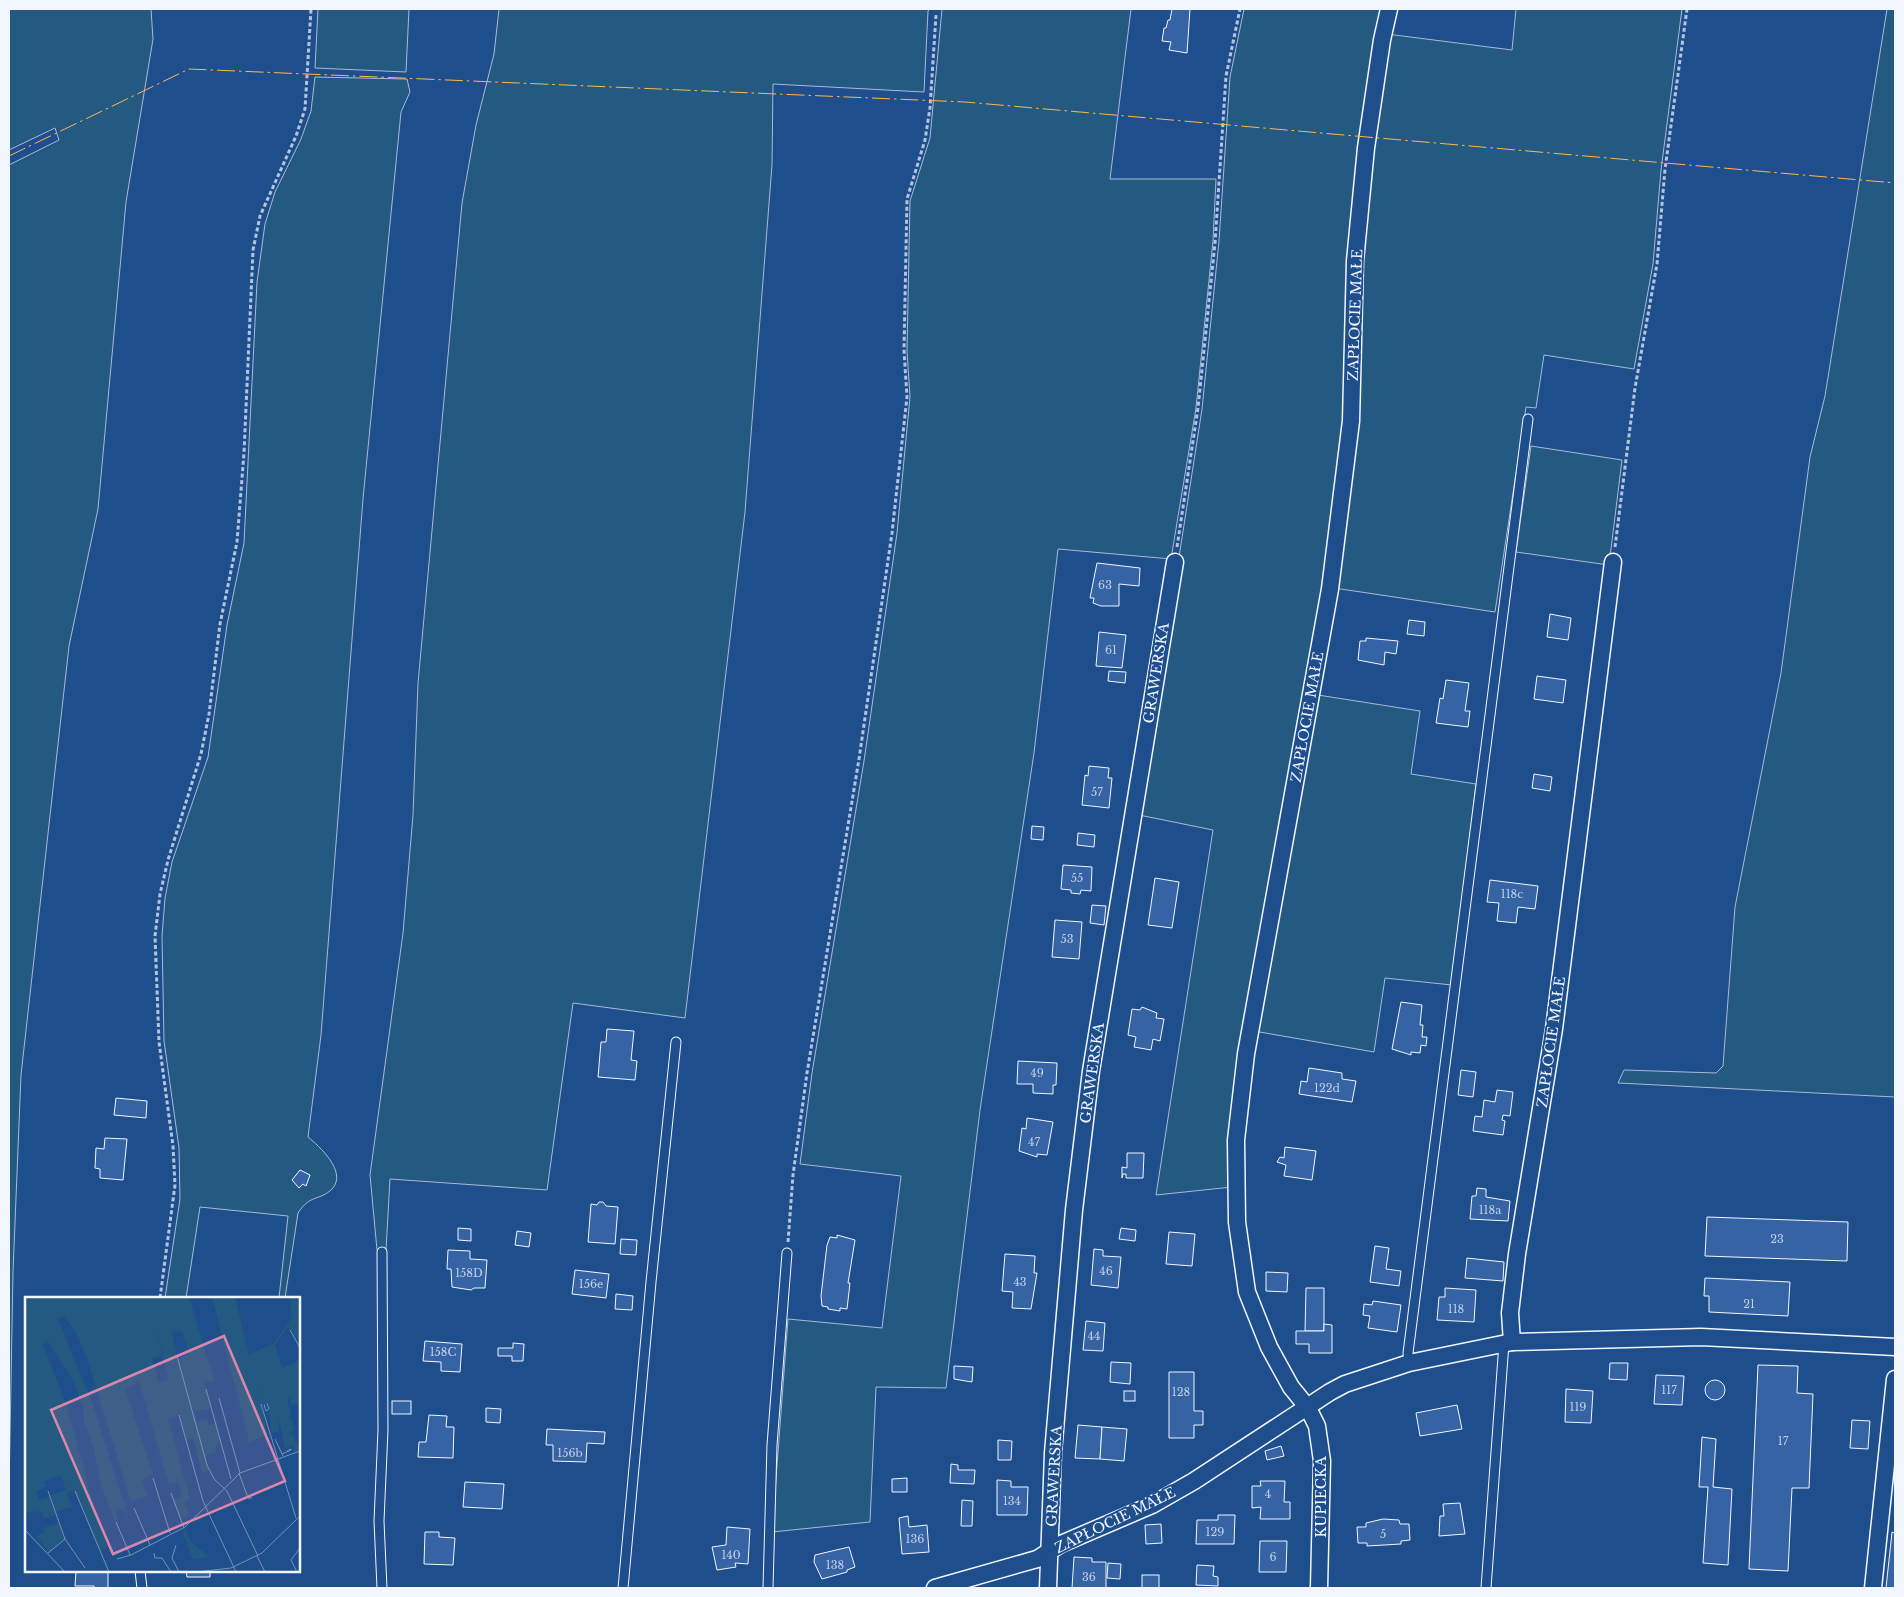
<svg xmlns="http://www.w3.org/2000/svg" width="1904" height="1597" viewBox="0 0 1904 1597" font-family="'Libre Baskerville',serif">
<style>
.green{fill:#245a82;stroke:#a8bbd7}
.building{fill:#3563a3;stroke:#f2f6ff}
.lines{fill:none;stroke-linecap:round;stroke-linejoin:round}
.lane-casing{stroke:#f2f6ff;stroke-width:11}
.street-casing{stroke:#f2f6ff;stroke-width:19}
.path{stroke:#b3c4dc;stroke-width:3;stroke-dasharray:4 2.5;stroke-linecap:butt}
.lane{stroke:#1f4e8c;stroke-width:9}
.street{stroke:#1f4e8c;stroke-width:16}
.power{stroke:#ffb74d;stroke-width:1;stroke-dasharray:18 4 2.5 4;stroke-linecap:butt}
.labels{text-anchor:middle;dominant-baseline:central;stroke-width:4;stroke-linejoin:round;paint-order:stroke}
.number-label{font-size:11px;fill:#c3d1e8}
.street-label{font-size:14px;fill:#f2f6ff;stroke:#1f4e8c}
.inset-road{fill:none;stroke:#7391ba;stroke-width:1}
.view{fill:#da87ad;fill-opacity:0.15;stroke:#da87ad;stroke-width:2.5}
.inset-edge{fill:none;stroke:#f2f6ff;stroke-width:2.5}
</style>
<rect width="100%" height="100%" fill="#1f4e8c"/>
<g class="green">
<polygon points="9,9 151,9 153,39 126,202 98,509 69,646 21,1075 13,1272 9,1491 9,165 59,140 55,128 9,150"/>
<polygon points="318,9 409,9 406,72 315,68"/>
<polygon points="499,9 930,9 928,11 924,92 773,84 772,165 745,512 685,1018 573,1003 547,1190 390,1179 386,1250 377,1250 370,1175 403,933 413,815 418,683 462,203 476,125 494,54"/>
<polygon points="942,9 1131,9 1110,179 1216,179 1213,241 1196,408 1171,559 1058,549 1034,753 980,1110 946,1388 876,1387 870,1522 772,1532 788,1319 882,1328 901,1176 800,1164 812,1073 864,761 897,533 910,397 907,351 910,201 930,138"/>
<polygon points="1244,9 1384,9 1347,420 1232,1187 1156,1195 1213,830 1139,815 1202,409 1219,241 1230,77"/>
<polygon points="1516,9 1682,9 1661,170 1653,264 1634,369 1544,355 1536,408 1526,407 1495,612 1334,588 1360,262 1387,34 1512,50"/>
<polygon points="1887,9 1895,9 1895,1097 1618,1083 1624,1070 1716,1073 1723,1066 1735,907 1781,673 1810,457 1825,396"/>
<path d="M315 77 407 79 410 92 401 112 363 499 321 1035 308 1137C319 1146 348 1172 332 1189 320 1201 310 1194 298 1213L285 1298H279L288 1216 200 1207 186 1298H165L180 1199 179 1148 164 1041 162 936 165 898 172 862 208 757 227 625 244 543 257 282 265 224 275 192 301 139 311 111Z"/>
<polygon points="1531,446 1622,460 1609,565 1516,552"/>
<polygon points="1318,695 1420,711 1411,774 1476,784 1452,985 1385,978 1374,1052 1254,1031"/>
</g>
<g class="building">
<polygon points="1172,9 1190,9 1187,53 1169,50 1171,42 1162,41 1164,28 1166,28 1168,20 1170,20"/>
<polygon points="1097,563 1140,568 1139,586 1119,584 1119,606 1101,606 1093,603 1094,598 1090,598"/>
<polygon points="1550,614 1571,618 1568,640 1547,637"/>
<polygon points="1409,620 1425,622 1424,636 1407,634"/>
<polygon points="1099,632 1126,635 1122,668 1096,666"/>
<polygon points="1366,638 1398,641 1396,654 1385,652 1384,665 1358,660 1360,641 1366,641"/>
<polygon points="1109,671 1126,672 1125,683 1108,681"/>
<polygon points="1537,676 1566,680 1563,703 1534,699"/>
<polygon points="1446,680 1469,683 1465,711 1470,711 1468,727 1436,723 1440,698 1443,699"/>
<polygon points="1089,766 1109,768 1108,778 1112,778 1109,808 1082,805 1085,775 1088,776"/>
<polygon points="1534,774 1552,777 1550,791 1532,788"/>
<polygon points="1032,826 1044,827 1043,840 1031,839"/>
<polygon points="1078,833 1095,835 1094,847 1077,845"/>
<polygon points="1063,865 1092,867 1091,891 1081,890 1080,894 1071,893 1071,890 1061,889"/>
<polygon points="1155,878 1179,882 1172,928 1148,925"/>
<polygon points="1490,880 1538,886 1535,909 1518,907 1516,923 1497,921 1499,903 1487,902"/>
<polygon points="1092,905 1106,906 1104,925 1090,923"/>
<polygon points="1055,920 1082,922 1079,959 1052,957"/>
<polygon points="1401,1002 1422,1005 1420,1025 1423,1025 1422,1037 1427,1037 1426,1046 1421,1045 1420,1053 1411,1052 1411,1055 1392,1049"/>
<polygon points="1142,1007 1157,1013 1156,1018 1164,1019 1160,1041 1153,1039 1151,1050 1134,1047 1136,1037 1128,1035 1132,1009 1140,1010"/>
<polygon points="607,1029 634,1031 631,1060 637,1061 635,1080 598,1077 601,1042 606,1042"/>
<polygon points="1018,1061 1057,1063 1056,1085 1053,1085 1053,1094 1033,1093 1033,1084 1017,1084"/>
<polygon points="1309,1068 1342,1073 1342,1079 1356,1081 1352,1102 1299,1094 1301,1081 1307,1082"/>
<polygon points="1461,1070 1476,1072 1473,1097 1458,1095"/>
<polygon points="1497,1090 1513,1092 1510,1116 1503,1115 1502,1120 1505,1121 1503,1135 1473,1131 1475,1116 1482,1117 1484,1100 1495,1102"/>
<polygon points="116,1098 147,1101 146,1118 114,1115"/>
<polygon points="1027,1118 1053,1122 1047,1155 1037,1154 1037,1157 1019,1151 1022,1128 1026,1129"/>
<polygon points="105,1138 127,1139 123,1180 100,1178 100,1169 95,1168 96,1148 104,1149"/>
<polygon points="1285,1147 1316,1151 1312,1180 1284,1176 1286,1165 1277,1162 1280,1157 1284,1158"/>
<polygon points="1127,1153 1144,1153 1143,1178 1126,1178 1126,1174 1123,1174 1122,1178 1122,1167 1127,1168"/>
<polygon points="300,1170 310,1175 306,1186 303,1184 299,1188 292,1180"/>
<polygon points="1477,1188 1486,1189 1486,1197 1510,1201 1508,1221 1470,1219 1472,1196 1476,1196"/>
<polygon points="599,1202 603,1202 606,1206 618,1207 615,1244 588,1242 591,1204 597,1205"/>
<polygon points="1707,1217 1848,1222 1847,1261 1705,1256"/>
<polygon points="458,1228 471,1229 471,1241 458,1240"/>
<polygon points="1121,1228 1136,1230 1135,1241 1119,1239"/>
<polygon points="517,1231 531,1233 529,1247 515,1245"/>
<polygon points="1169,1232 1195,1234 1192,1266 1166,1264"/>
<polygon points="837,1235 855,1240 848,1283 850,1283 847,1309 840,1308 840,1311 828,1309 828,1307 822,1306 821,1296 827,1245 830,1237 837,1238"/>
<polygon points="621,1239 637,1240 636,1255 620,1254"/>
<polygon points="1375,1246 1389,1248 1386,1269 1401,1271 1399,1286 1370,1282"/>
<polygon points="1094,1249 1103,1250 1103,1256 1121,1257 1118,1288 1091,1285"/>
<polygon points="448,1250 470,1251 470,1259 487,1260 485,1288 474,1288 471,1290 452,1287 451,1269 447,1269"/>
<polygon points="1005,1254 1035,1256 1034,1273 1037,1273 1031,1309 1012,1308 1013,1292 1002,1291"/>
<polygon points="1467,1258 1504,1262 1503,1281 1465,1278"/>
<polygon points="575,1270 609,1274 606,1298 572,1294"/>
<polygon points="1266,1272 1288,1273 1287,1292 1266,1291"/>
<polygon points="1705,1278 1790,1282 1788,1316 1709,1312 1709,1296 1704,1296"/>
<polygon points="1306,1288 1324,1288 1324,1331 1305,1331"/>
<polygon points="1445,1288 1476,1290 1474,1322 1437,1320 1439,1297 1445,1297"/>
<polygon points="616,1294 633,1296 632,1310 615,1309"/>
<polygon points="1373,1301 1401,1305 1397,1332 1368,1328 1370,1316 1363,1315 1364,1304 1372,1305"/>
<polygon points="1086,1321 1105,1323 1103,1351 1083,1350"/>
<polygon points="1324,1324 1332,1325 1332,1353 1309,1353 1309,1344 1296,1344 1296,1331 1324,1331"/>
<polygon points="425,1341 462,1344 460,1372 441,1371 441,1362 423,1361"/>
<polygon points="513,1343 524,1344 523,1361 512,1361 512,1356 498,1356 498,1348 513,1348"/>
<polygon points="1111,1362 1131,1363 1130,1384 1110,1382"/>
<polygon points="1610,1363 1628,1363 1627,1380 1609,1379"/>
<polygon points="1758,1365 1798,1366 1797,1393 1813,1394 1809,1488 1792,1488 1788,1571 1749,1569"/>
<polygon points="954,1366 973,1367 972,1382 954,1379"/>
<polygon points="1169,1372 1194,1372 1194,1411 1203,1411 1203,1425 1194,1425 1194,1438 1169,1438"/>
<polygon points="1656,1375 1684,1376 1682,1405 1654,1404"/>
<circle cx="1715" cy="1390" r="10"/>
<polygon points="1566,1389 1593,1391 1591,1423 1565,1422"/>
<rect x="1124" y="1391" width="11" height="10"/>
<rect x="392" y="1401" width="19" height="13"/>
<polygon points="1457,1405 1462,1429 1420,1436 1416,1413"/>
<polygon points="486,1408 501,1409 500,1423 486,1422"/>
<polygon points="429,1415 447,1416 446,1427 454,1427 453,1458 418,1457 419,1442 426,1442"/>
<polygon points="1852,1420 1870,1421 1868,1449 1850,1448"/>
<polygon points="1078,1425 1102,1427 1100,1459 1075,1458"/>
<polygon points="1102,1427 1127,1429 1124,1461 1100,1459"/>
<polygon points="547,1429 605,1432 604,1444 587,1443 586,1462 553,1461 553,1445 546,1445"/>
<polygon points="1702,1437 1716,1439 1713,1487 1732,1489 1728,1565 1703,1563 1708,1487 1699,1487"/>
<polygon points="998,1440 1012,1441 1011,1460 998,1460"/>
<polygon points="1281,1446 1284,1456 1267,1460 1265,1451"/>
<polygon points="951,1464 958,1465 958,1470 975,1470 974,1484 950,1483"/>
<polygon points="907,1478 907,1492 892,1492 892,1479"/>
<polygon points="997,1480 1011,1481 1011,1487 1028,1487 1027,1515 997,1515"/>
<polygon points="1260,1481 1285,1481 1284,1502 1290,1502 1290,1519 1260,1519 1261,1507 1252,1508 1252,1486 1261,1486"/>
<polygon points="465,1482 504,1484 502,1509 463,1507"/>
<polygon points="962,1500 973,1501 972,1526 961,1526"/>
<polygon points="1460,1503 1465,1534 1439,1536 1440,1516 1444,1516 1443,1504"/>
<polygon points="1218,1515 1235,1515 1234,1544 1196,1544 1197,1520 1218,1520"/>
<polygon points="908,1516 909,1527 927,1525 929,1552 902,1554 899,1518"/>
<polygon points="1383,1519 1399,1520 1400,1524 1409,1524 1410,1540 1401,1541 1401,1544 1367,1546 1367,1543 1358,1543 1357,1527 1366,1527 1366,1523"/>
<polygon points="1161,1524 1162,1543 1146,1544 1145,1525"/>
<polygon points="727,1527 750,1529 748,1564 735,1563 736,1567 717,1570 712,1547 726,1545"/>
<polygon points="425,1532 439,1532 439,1537 455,1538 453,1565 424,1564"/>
<polygon points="1892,1532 1895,1533 1895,1588 1886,1588"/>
<polygon points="1260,1541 1287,1541 1286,1572 1259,1572"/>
<polygon points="849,1547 855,1567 847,1570 847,1572 822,1579 814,1562 815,1555"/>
<polygon points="1074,1557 1092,1558 1092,1562 1106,1562 1106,1588 1072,1588"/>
<polygon points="1108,1563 1121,1564 1120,1579 1107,1578"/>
<polygon points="1197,1565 1214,1566 1213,1576 1218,1577 1218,1586 1196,1585"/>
<polygon points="76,1571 115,1571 108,1571 108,1588 94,1588 94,1586 75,1586"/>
<polygon points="186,1571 210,1571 210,1577 187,1577"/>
<rect x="1142" y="1575" width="17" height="13"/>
</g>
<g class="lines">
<g class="lane-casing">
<g id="lane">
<polyline points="382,1252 383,1430 379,1521 382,1588"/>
<polyline points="1409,1363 1408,1353 1528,419"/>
<polyline points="140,1571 142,1588"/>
<polyline points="623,1588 651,1282 676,1042"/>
<polyline points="768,1588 772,1445 787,1253"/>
<polyline points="1486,1588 1504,1343"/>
</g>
</g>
<g class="street-casing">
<g id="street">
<polyline points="1512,1342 1510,1313 1517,1254 1554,1029 1613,562"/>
<polyline points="935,1588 1037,1559 1061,1544 1152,1505 1194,1481 1330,1392 1345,1384 1409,1363 1512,1342 1701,1337 1895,1347"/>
<polyline points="1048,1588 1053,1453 1074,1210 1091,1071 1175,562"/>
<polyline points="1319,1588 1322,1461 1317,1426 1308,1408 1291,1387 1269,1347 1247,1292 1237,1222 1236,1140 1246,1054 1330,589 1351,421 1355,261 1366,148 1382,40 1389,9"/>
<polyline points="1873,1588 1895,1379"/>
</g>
</g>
<g class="path">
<polyline points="1177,547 1198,408 1215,243 1226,76 1240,9"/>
<polyline points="1615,547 1635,388 1657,264 1665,169 1687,9"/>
<polyline points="788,1242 793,1175 807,1073 859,759 892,533 907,397 904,350 907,199 925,140 930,108 936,15"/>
<polyline points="160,1298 175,1185 173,1146 159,1042 155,936 160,894 168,860 201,754 209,714 220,624 237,542 244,453 253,250 260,216 296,136 305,109 311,9"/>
</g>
<use href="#lane" class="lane"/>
<use href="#street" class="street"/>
<polyline class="power" points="9,156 189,69 965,102 1895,183"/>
</g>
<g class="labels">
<g class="number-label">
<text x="1105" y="585">63</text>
<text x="1111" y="650">61</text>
<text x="1097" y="792">57</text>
<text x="1077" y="878">55</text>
<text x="1512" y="894">118c</text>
<text x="1067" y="939">53</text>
<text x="1037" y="1073">49</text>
<text x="1327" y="1088">122d</text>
<text x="1034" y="1142">47</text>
<text x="1490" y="1210">118a</text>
<text x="1777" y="1239">23</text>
<text x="1106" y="1271">46</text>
<text x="469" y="1273">158D</text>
<text x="1020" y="1282">43</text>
<text x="591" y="1284">156e</text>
<text x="1749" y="1304">21</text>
<text x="1456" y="1309">118</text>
<text x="1094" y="1336">44</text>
<text x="443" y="1352">158C</text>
<text x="1669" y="1390">117</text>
<text x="1181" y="1392">128</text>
<text x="1578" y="1407">119</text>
<text x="1783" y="1441">17</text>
<text x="570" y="1453">156b</text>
<text x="1268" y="1494">4</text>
<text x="1012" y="1501">134</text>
<text x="1215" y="1532">129</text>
<text x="1383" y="1534">5</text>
<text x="915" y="1539">136</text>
<text x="731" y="1555">140</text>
<text x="1273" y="1557">6</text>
<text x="835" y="1565">138</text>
<text x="1089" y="1577">36</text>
</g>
<g class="street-label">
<text transform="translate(1355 315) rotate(-88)">ZAPŁOCIE MAŁE</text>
<text transform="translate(1156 673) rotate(-81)">GRAWERSKA</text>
<text transform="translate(1307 717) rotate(-80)">ZAPŁOCIE MAŁE</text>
<text transform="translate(1551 1042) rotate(-82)">ZAPŁOCIE MAŁE</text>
<text transform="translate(1092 1073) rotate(-82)">GRAWERSKA</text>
<text transform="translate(1054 1476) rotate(-87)">GRAWERSKA</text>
<text transform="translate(1321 1497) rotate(-90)">KUPIECKA</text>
<text transform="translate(1115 1520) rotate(-26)">ZAPŁOCIE MAŁE</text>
</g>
</g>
<g transform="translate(25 1297)">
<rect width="275" height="275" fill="#1f4e8c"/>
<path d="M0 0H164L189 83 180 86 185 111 170 115 166 102 184 173 177 176 168 141 161 143 154 114V118L143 122 165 202 159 205 164 217 155 222 148 202 157 199 153 185 144 187 112 77 114 85 100 91 128 178 117 182 122 199 107 204 108 211 63 64 51 36 39 19 33 22 67 105 98 204 102 207 100 211 105 230 99 212 91 214 94 234 76 188 69 152 59 123 58 107 63 105 57 107 49 85 22 43 18 47 42 110 69 209 86 250 75 254 50 193 42 196 47 210 31 215 26 198 41 193 36 178 18 185 21 190 11 195 14 203 25 200 31 218 19 222 16 214 0 216ZM125 13 144 82 134 86 127 61 137 59ZM157 34 165 58 153 62 164 97 153 63 147 35ZM187 0H210L224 57 248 47 266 22 265 0H275V50L263 30 250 48 257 71 275 63V118L272 106 266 108 264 100 262 102 266 118 263 121 267 123 269 133 264 135 269 139 274 153 269 155 268 149 260 151 254 122V134L246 136 244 105 236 107 226 65 243 138 215 148 224 143ZM182 122 184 128 190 127 196 146 190 148 191 155 180 158 172 125ZM34 226 39 241 24 255 11 239 20 235 18 231ZM160 231 165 244 185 260 168 263 157 233Z" fill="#245a82" fill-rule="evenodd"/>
<path class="inset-road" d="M265 33 275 51M152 59 182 168 189 182 202 194 233 259M181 92 206 182M194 101 215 176M236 107 271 221M239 107 241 114 244 112 242 106M154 118 178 204 211 275M250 142 258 159M257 157 266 153V152L262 154M214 176 223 201H227M128 181 145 236M23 194 40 242 60 271M50 194 84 275M146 196 159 231M109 211 125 248M91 225 105 258M0 233 40 275M151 248 147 261 154 275M23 256 40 242M129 256 130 261H137L146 275M232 259 240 275M92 262 106 258 160 230 215 176 275 154M171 275 206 271 237 256 275 219M272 275 266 263 275 251"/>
<path class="view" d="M199 39 260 184 88 257 26 113Z"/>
<rect width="275" height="275" class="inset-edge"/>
</g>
<rect width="1904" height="1597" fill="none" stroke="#f2f6ff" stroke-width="20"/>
</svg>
